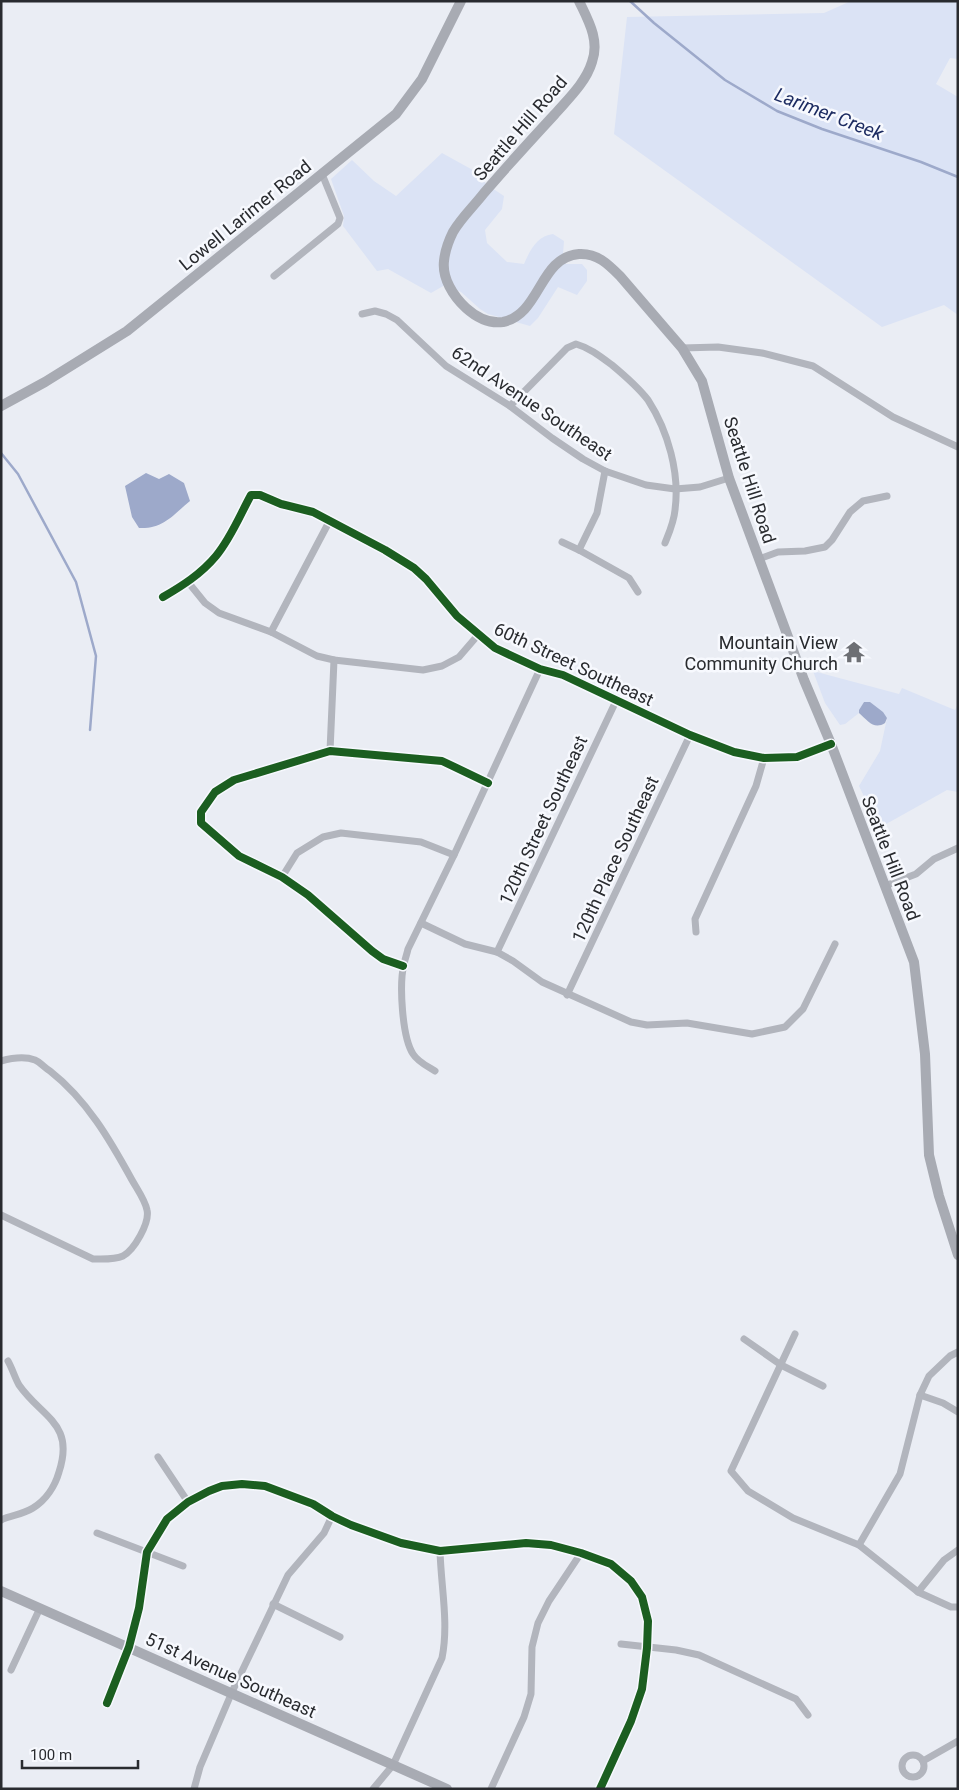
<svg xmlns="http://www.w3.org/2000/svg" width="959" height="1790" viewBox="0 0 959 1790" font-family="Roboto,sans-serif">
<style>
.green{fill:#dbe3f5}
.water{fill:#9da9ca}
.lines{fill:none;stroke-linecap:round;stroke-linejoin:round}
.stream{stroke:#9da9ca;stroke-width:2.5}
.street{stroke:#b2b5bd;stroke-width:7}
.secondary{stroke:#a8abb3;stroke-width:10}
.cycleway-casing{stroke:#f7f9fe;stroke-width:11}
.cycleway{stroke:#1b5e20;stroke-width:8}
.labels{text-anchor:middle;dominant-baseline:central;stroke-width:5;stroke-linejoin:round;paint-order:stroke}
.street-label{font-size:18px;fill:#292b2f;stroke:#f7f9fe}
.poi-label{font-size:18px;fill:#292b2f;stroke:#f7f9fe;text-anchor:end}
.water-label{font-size:19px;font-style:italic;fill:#1c2b61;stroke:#f7f9fe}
</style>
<rect width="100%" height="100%" fill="#eaedf4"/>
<g class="green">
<polygon points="851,1 958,1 958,59 950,58 936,84 958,97 958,315 944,305 882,327 614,134 627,17 824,13"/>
<path d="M442 153 480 174 486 184 504 196 502 209 485 230 487 243 507 262 524 264C530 250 537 236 553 234L564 241 563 254 566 264H582L587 270V281L577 295 558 287 538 318 530 326 488 314 480 309 461 292 445 285 431 293 388 269 377 271 343 226 344 216 331 179 352 160 374 181 396 196Z"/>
<polygon points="813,671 899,694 902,688 955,710 958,704 958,792 947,790 879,828 859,786 880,751 887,718 870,702 864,702 859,710 859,713 845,724 840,725 825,703"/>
</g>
<g class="water">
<path d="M146 473 159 479 169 474 184 483 190 501C172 516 163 529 139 528L132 517 125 486Z"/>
<path d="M864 702H870L883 712 887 718 885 723C874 730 868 721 859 713V710Z"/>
</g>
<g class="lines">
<g class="stream">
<polyline points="630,1 654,23 725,80 777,111 822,129 921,162 958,177"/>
<polyline points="1,453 18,474 76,582 96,656 90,730"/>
</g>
<g class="street">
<polyline points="274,276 338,224 340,218 322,174"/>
<polyline points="362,314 375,311 386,314 397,320 446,366 510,406 552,438 583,459 605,471 646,485 675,489 700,487 729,478"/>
<polyline points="682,348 718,347 762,353 813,366 893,417 958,447"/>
<path d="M510 406 567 348 576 344C590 348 600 356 612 365 624 375 638 387 648 400 668 431 680 473 675 510 674 522 669 533 665 543"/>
<polyline points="562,542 579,550 629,578 638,592"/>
<polyline points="579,550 597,513 605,471"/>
<polyline points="759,559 778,552 805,551 825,547 832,540 850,512 863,501 887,496"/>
<polyline points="188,582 205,603 219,613 271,632 317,656 334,660 423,670 442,666 459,657 478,635"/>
<path d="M163 597C182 586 201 574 216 556 231 538 240 515 251 495H260L281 504 313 512 385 550 414 568 426 579 457 616 495 648 540 669 563 675 690 735 734 752 764 758 797 757 831 744"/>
<polyline points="271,632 330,520"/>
<polyline points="330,751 334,660"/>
<polyline points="282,877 297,853 323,837 341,833 421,842 454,855"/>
<polyline points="885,886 916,874 934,859 958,848"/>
<polyline points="421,923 465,944 497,952 513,961 542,982 631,1022 647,1025 687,1023 752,1034 785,1027 803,1009 835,944"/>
<polyline points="696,932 695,919 756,786 764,758"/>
<polyline points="497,952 616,701"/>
<polyline points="403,966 383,959 372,951 308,895 282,877 239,856 201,823 201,812 215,792 234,780 330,751 442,761 488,783"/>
<polyline points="567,995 690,735"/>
<path d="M1 1061C12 1058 24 1056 35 1060 40 1062 45 1068 50 1071 87 1100 110 1140 132 1180 137 1189 145 1200 147 1210 150 1223 134 1250 123 1256 114 1260 103 1259 93 1259L1 1215"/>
<path d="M435 1071C427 1066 418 1062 413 1054 402 1037 399 984 404 964 405 959 407 954 408 949L454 855 540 669"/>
<polyline points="795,1334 731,1471 748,1491 793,1518 859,1545 918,1592 951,1607 958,1607"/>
<polyline points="744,1339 781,1365 823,1386"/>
<polyline points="920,1395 943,1403 958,1412"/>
<polyline points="158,1457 188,1502"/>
<path d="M1 1520C11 1515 22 1515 33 1508 46 1500 55 1486 59 1472 75 1423 42 1418 19 1385 15 1378 12 1368 8 1361"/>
<polyline points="97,1533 183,1566"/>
<polyline points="859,1545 900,1474 920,1395 929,1376 950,1356 958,1352"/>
<polyline points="918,1592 944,1560 958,1550"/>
<polyline points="273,1604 340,1637"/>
<polyline points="621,1644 676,1650 699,1655 796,1699 808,1715"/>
<polyline points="11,1670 40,1608"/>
<polyline points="107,1703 129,1647 139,1608 147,1552 167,1519 188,1502 209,1491 222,1486 242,1484 265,1486 313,1504 332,1516 351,1525 401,1543 440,1551 526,1543 551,1545 581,1553 611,1564 631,1581 642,1597 648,1621 647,1648 642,1689 631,1721 600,1789"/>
<circle cx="913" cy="1766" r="11"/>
<polyline points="923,1761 958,1741"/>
<polyline points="194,1789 200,1767 232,1692 288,1575 324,1533 332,1516"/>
<path d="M373 1789 393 1765 442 1658C449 1623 441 1587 440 1551"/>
<polyline points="491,1789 524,1717 531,1694 532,1647 538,1623 549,1601 581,1553"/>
</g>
<g class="secondary">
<path d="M579 1C588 20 600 40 592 62 586 82 569 98 555 114 531 140 507 166 484 193 474 206 461 218 453 232 449 240 445 251 444 261 442 278 453 296 466 308 476 317 489 324 503 322 541 314 539 257 579 254 597 253 608 264 620 276L682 348 702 381 729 478 804 680 831 744 914 962 925 1054 929 1155 939 1196 958 1255"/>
<polyline points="1,406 45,382 127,331 396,114 422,79 461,1"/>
<polyline points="1,1591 447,1789"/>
</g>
<g class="cycleway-casing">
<g id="cycleway">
<path d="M163 597C182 586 201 574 216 556 231 538 240 515 251 495H260L281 504 313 512 385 550 414 568 426 579 457 616 495 648 540 669 563 675 690 735 734 752 764 758 797 757 831 744"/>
<polyline points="403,966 383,959 372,951 308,895 282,877 239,856 201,823 201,812 215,792 234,780 330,751 442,761 488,783"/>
<polyline points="107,1703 129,1647 139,1608 147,1552 167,1519 188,1502 209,1491 222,1486 242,1484 265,1486 313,1504 332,1516 351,1525 401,1543 440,1551 526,1543 551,1545 581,1553 611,1564 631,1581 642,1597 648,1621 647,1648 642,1689 631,1721 600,1789"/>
</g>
</g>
<use href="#cycleway" class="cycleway"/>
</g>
<defs>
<g id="temple-bare" transform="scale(1.725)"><path d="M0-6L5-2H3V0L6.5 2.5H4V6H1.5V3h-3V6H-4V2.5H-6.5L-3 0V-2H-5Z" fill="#6d6f74" stroke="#f7f9fe" stroke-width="2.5" paint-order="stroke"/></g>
</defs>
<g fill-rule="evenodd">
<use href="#temple-bare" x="854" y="652"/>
</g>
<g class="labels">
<g class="street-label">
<text transform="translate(520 128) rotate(-49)">Seattle Hill Road</text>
<text transform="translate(245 215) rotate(-39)">Lowell Larimer Road</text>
<text transform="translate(532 403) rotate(34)">62nd Avenue Southeast</text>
<text transform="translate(750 480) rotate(72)">Seattle Hill Road</text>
<text transform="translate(574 664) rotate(25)">60th Street Southeast</text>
<text transform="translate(543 820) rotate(-65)">120th Street Southeast</text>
<text transform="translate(891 858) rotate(69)">Seattle Hill Road</text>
<text transform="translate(615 859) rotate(-65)">120th Place Southeast</text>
<text transform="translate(231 1675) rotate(24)">51st Avenue Southeast</text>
</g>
<g class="poi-label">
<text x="838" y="642">Mountain View<tspan x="838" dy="21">Community Church</tspan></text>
</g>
<g class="water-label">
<text transform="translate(829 114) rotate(21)">Larimer Creek</text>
</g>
</g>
<rect width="959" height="1790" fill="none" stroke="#292b2f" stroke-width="5"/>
<path d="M22 1760v8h116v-8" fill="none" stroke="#292b2f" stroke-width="2.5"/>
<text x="30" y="1760" font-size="15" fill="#292b2f" stroke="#f7f9fe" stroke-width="4" paint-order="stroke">100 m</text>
</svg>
